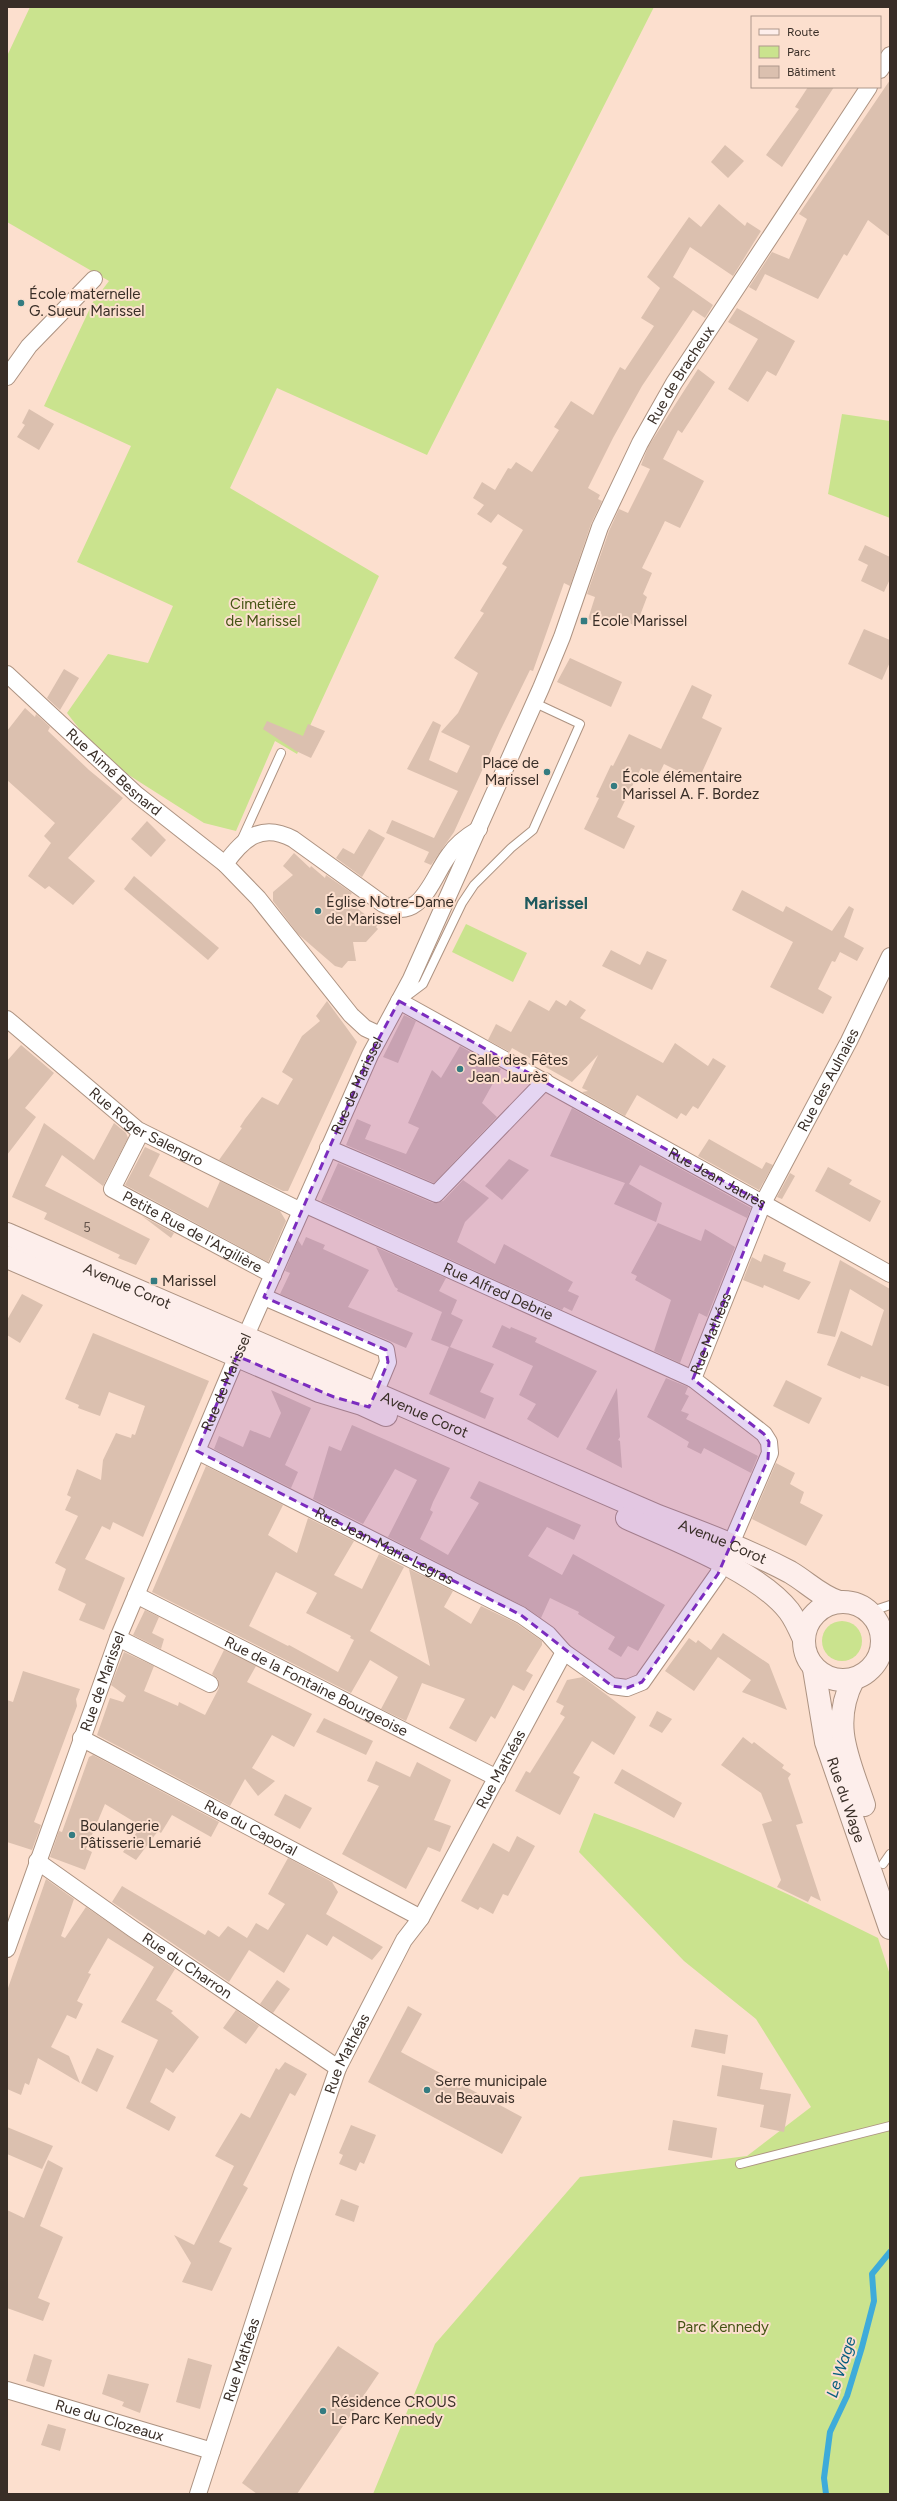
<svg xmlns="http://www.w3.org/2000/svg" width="897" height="2501" viewBox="0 0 897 2501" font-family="Figtree,sans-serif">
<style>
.green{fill:#cae38e}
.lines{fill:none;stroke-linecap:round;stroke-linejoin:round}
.stream{stroke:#3eabda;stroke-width:6}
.building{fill:#dbc0af;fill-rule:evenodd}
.lane-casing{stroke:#ad9382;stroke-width:10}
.street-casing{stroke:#ad9382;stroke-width:18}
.secondary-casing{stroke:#ad9382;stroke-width:24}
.lane{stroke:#fff;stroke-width:8}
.street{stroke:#fff;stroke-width:16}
.secondary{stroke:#fdeeeb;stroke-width:22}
.marked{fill:#7b2cbf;fill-opacity:0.2;stroke:#7b2cbf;stroke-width:3;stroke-dasharray:8 5;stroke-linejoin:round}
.poi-dot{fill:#347c81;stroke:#fcdfce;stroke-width:1.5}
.labels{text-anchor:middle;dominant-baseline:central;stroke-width:4;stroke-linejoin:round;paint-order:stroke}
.number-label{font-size:13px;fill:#625249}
.poi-label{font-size:15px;fill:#392e27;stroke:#fcdfce;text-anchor:start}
.street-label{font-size:15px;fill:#392e27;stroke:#fcdfce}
.park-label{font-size:15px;fill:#445313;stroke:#fcdfce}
.water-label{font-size:16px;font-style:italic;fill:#075f7f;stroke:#fcdfce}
.quarter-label{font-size:17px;font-weight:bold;fill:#1f5a5e;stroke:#fcdfce}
</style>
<rect width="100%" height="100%" fill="#fcdfce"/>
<g class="green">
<polygon points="30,7 654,7 427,455 277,388 230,488 379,576 297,754 275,741 236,831 204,823 102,758 67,713 108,654 148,663 173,606 77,562 131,446 44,406 93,302 109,281 7,222 7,56"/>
<polygon points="842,414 890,421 890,518 828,494"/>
<polygon points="466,924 527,953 513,982 452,952"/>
<circle cx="842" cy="1641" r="20"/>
<path d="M594 1813C692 1848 785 1892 878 1938L890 1975V2494H373L435 2344 580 2177 747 2156 811 2107 756 2019 684 1961 579 1852Z"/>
</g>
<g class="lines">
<polyline class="stream" points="826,2494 824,2478 830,2432 847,2396 862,2347 874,2301 872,2274 890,2252"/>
</g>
<g class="building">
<polygon points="890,80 890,237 868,220 847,256 844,254 818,299 765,274 756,291 749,287 772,252 789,259 807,219 799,214"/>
<polygon points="808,87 834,87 782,167 766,155 799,109 795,107"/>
<polygon points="725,145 744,161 728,178 711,162"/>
<polygon points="719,204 745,226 747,222 761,231 733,276 690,247 673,277 713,305 705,318 693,310 642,386 613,438 588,488 600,495 598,499 602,501 591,524 570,586 564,583 533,671 530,670 500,731 454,832 431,865 424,862 429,852 386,833 392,820 434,838 458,791 407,769 433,721 441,725 429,760 457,773 470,746 441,732 458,713 478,673 454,658 484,613 480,611 507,567 502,564 523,530 498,514 491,523 477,514 484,505 473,498 482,482 495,490 508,468 511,469 516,462 532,472 559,430 554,427 571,401 593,415 620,367 625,370 654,326 641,318 660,288 647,277 689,217 701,227"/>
<polygon points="737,308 795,341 776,376 767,371 748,402 728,389 758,339 728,322"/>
<polygon points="698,369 715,382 682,433 678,430 663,459 704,481 680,528 665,521 642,568 652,573 643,594 647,597 636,626 615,617 610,628 588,619 595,597 587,594 609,531 619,509 628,513 650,469 641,465 648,447"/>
<polygon points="29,409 54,424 39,450 17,437 25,425 22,423"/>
<polygon points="865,545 890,557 890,579 884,592 861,581 868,565 858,560"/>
<polygon points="864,629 890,640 890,662 882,680 848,664"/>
<polygon points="570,658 622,682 611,707 557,682"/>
<polygon points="64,669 79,678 60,710 47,698"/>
<polygon points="692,685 712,695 702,718 722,728 698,781 664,764 658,776 641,768 617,817 635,826 624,849 584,829 599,798 596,797 611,765 613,766 629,734 661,749"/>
<polygon points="25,708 35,717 36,714 50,727 48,731 89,770 123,798 68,858 95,881 73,905 49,886 45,889 28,876 51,843 44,836 55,823 7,780 7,731"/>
<polygon points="267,721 303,736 308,724 325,731 311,758 296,751 263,729"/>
<polygon points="147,821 166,840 151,857 131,839"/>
<polygon points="369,829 385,838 362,877 336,858 343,848 354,854"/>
<polygon points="294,853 310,868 311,866 325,878 326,875 352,893 347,900 378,925 376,927 378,929 366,942 353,942 356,961 348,961 342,968 335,966 298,934 273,901 273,892 293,875 283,866"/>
<polygon points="134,876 219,948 208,960 124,889"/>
<polygon points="742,890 783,912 786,906 832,931 849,906 854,909 844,937 864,948 857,961 840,952 835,962 832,961 818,989 832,997 823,1014 770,987 793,942 732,910"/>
<polygon points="611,950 640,965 647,951 667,960 652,990 602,966"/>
<polygon points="529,1000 549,1011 556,1000 566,1006 570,1000 586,1010 580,1018 663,1063 675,1043 708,1066 713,1058 726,1066 698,1109 693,1106 686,1116 681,1113 677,1119 637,1095 625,1116 582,1092 588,1091 582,1088 598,1055 572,1082 512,1048 510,1052 488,1040 496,1024 511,1032"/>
<polygon points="327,1001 357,1042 288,1191 283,1191 219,1160 242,1128 240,1127 245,1119 262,1097 278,1105 293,1079 282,1072 302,1036 320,1021 316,1016"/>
<polygon points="404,1015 416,1021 398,1063 383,1057"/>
<polygon points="21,1045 54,1073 25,1108 36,1117 7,1155 7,1061"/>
<polygon points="460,1046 501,1069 482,1103 497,1117 434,1183 346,1145 357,1119 371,1125 365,1139 406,1154 419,1128 408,1123 432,1070 441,1078"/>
<polygon points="572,1108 751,1208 747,1218 640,1165 629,1184 662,1203 656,1222 614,1204 625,1183 550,1156"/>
<polygon points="44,1123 94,1160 114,1123 126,1133 128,1138 103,1186 62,1155 45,1186 150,1239 136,1265 118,1258 120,1255 44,1219 47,1213 12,1197"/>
<polygon points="709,1139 762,1169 766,1162 773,1165 759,1190 698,1156"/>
<polygon points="145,1147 160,1154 149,1176 208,1208 220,1181 280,1211 286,1221 268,1262 125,1185"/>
<polygon points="509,1159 529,1170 502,1200 485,1186"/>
<polygon points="338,1163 433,1203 443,1201 463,1180 489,1198 465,1222 457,1242 495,1264 504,1244 573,1282 568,1291 579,1296 572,1311 564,1307 562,1310 321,1201"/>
<polygon points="828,1167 852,1180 849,1184 881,1201 870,1222 815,1191"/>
<polygon points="790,1173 795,1176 782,1199 777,1197"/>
<polygon points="142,1216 174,1233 171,1238"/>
<polygon points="658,1223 701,1241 705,1229 735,1247 707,1317 699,1313 680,1363 654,1351 671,1300 635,1280 637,1276 631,1273"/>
<polygon points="306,1237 325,1245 323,1249 369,1270 348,1307 413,1333 406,1348 280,1294 290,1273 285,1271 298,1240 302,1246"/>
<polygon points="376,1247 446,1278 439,1291 457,1300 451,1314 463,1320 450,1347 494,1364 480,1392 494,1398 485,1419 429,1394 449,1347 431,1340 442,1312 397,1291 398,1289 395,1287"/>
<polygon points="764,1254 786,1263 783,1271 811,1282 799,1300 764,1285 763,1288 743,1280 752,1257 761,1262"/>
<polygon points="840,1260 890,1289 890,1387 861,1376 860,1379 827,1365 841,1331 872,1346 884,1310 850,1289 835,1337 817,1333"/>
<polygon points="22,1294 43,1305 20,1343 7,1335 7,1320"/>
<polygon points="502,1325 510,1329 511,1327 537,1338 535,1342 597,1371 558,1438 527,1419 536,1404 519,1395 533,1366 492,1347"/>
<polygon points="93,1333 209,1381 143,1537 113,1522 110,1530 102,1526 85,1559 125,1578 104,1630 79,1620 86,1604 58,1590 66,1569 55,1563 78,1516 65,1510 71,1497 67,1495 77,1469 101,1480 103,1460 116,1433 131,1438 132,1434 135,1435 145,1406 109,1392 100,1416 78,1408 79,1405 65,1399"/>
<polygon points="666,1378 688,1387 685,1394 689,1396 681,1411 689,1414 686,1419 758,1456 751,1473 704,1448 701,1454 687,1447 689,1442 647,1417"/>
<polygon points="786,1380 822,1398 809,1424 773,1406"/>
<polygon points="617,1388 620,1437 618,1440 620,1441 622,1468 586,1449"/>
<polygon points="271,1390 311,1408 285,1465 298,1472 291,1488 214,1449 219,1436 243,1447 250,1430 270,1438 281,1413"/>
<polygon points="352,1425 450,1468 433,1502 430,1510 433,1512 420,1539 448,1555 479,1503 470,1498 479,1481 581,1525 574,1540 547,1527 528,1556 562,1575 573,1554 665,1605 638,1651 628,1646 621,1657 608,1649 615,1637 578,1614 579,1612 550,1598 541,1618 525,1607 388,1537 417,1480 395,1469 363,1524 313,1499 329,1446 341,1451"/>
<polygon points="776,1463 795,1473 790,1484 804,1492 800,1503 823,1515 806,1546 752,1519"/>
<path d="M206 1466 283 1505 268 1535 297 1553 308 1518 354 1541 334 1575 362 1589 379 1554 404 1567 370 1631 430 1666 409 1569 453 1591 444 1607 471 1624 481 1606 516 1623 542 1641V1645L526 1671 533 1675 524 1691 513 1685 495 1719 491 1716 476 1742 449 1728 465 1699 422 1683 406 1721 381 1709 398 1677 370 1660 351 1693 152 1592ZM276 1572 317 1593 306 1613 351 1636 350 1638 354 1640 338 1672 289 1645 288 1646 249 1626Z"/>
<polygon points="145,1610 159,1617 152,1633 164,1639 161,1649 133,1635"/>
<polygon points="723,1633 769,1664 787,1710 742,1692 751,1680 718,1657 694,1691 665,1671 689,1638 696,1643 698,1640 711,1650"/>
<polygon points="224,1650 256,1666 247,1682 312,1714 294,1747 272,1735 252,1768 275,1781 258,1796 245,1779 230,1806 97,1735 110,1698 123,1702 126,1696 111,1685 124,1652 154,1666 144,1691 178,1706 179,1702 205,1715 219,1688 218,1679 212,1674"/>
<polygon points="23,1671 80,1689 76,1699 77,1706 34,1822 41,1825 32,1850 7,1842 7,1700 13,1702"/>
<polygon points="583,1677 636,1717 614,1755 592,1741 573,1773 580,1777 560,1815 515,1791 526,1771 530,1773 565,1717 560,1714 564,1706 556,1702 567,1680"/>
<polygon points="657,1711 672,1719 662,1733 649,1726"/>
<polygon points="324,1718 373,1741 366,1755 316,1732"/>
<polygon points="743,1737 752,1744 754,1742 784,1765 782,1768 791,1774 788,1778 803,1823 796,1825 821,1901 811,1896 808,1902 777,1887 781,1880 762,1824 772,1821 761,1793 721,1765"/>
<polygon points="93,1755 219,1822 211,1837 172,1815 161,1833 158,1831 136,1860 123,1852 141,1826 105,1804 86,1849 92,1852 85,1870 50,1857 59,1831 62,1832 89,1757"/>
<polygon points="376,1761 410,1777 417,1762 451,1780 434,1820 451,1826 440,1852 428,1847 406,1889 342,1854 379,1786 367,1781"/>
<polygon points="622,1769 682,1803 674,1818 614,1783"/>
<polygon points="285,1794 312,1808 300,1829 274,1815"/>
<polygon points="517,1836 535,1846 508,1896 503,1894 493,1914 480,1907 478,1910 461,1901 493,1843 509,1852"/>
<polygon points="288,1858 332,1882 338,1892 326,1914 383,1947 372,1960 333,1936 327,1946 307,1934 284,1973 249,1950 229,1982 112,1902 122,1886 205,1935 208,1930 219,1937 228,1926 247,1938 256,1923 268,1930 285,1904 268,1894"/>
<polygon points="46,1879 74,1899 61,1936 65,1938 86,1907 175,1969 156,2000 173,2011 171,2013 199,2037 173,2073 166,2068 150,2102 176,2117 169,2131 126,2108 158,2040 121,2022 154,1967 108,1938 88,1973 91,1974 77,2001 83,2004 76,2019 67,2015 51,2047 69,2056 80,2083 38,2058 29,2085 25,2083 21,2095 7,2089 7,1991"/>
<polygon points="277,1980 290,1989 273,2013 260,2004"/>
<polygon points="408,2006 422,2014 401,2052 522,2117 502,2154 368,2082"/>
<polygon points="236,2010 259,2026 246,2044 223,2028"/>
<polygon points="695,2029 728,2035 725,2054 691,2047"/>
<polygon points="97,2048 114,2056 97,2092 81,2083"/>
<polygon points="285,2062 307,2074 295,2096 290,2093 243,2185 248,2188 219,2242 232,2248 212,2291 182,2282 191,2263 174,2235 194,2245 234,2166 215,2156 241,2113 250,2118 276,2068 279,2070"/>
<polygon points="722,2065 763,2073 760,2089 791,2094 784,2132 760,2127 764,2105 717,2096"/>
<polygon points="673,2120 717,2128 712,2158 668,2150"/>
<polygon points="351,2125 376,2135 364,2164 360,2162 356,2171 339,2164 343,2155 339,2153"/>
<polygon points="7,2127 53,2146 42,2169 7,2154"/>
<polygon points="48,2160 63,2168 40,2226 63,2237 38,2298 50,2303 43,2321 7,2308 7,2210 24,2218"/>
<polygon points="341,2199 359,2206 354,2222 335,2215"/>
<polygon points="338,2346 379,2373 297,2494 257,2494 242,2483"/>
<polygon points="34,2354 52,2360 44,2387 26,2381"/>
<polygon points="188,2358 212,2365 200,2409 176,2402"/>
<polygon points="108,2374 149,2384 140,2413 122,2406 124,2402 102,2394"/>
<polygon points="48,2424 66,2429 60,2451 41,2445"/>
</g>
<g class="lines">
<g class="lane-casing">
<g id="lane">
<polyline points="241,841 281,753"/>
<polyline points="403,999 423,984 462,903 474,885 511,848 533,830 580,724 535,703"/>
<polyline points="869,1612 890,1605"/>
<polyline points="883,1864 890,1854"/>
<polyline points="740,2164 890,2126"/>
</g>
</g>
<g class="street-casing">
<g id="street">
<polyline points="880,70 890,55"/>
<polyline points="7,377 29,346 94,279"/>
<path id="s1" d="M7 674 136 794 225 864 258 898 351 1015 365 1028 380 1035"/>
<path d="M225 864C243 839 261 822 293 839L383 904C421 924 431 879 449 855 457 843 467 836 479 829"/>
<path id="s2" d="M399 1001 890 1274"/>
<path id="s3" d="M7 1019 138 1130 301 1211"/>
<path id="s4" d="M141 1132 112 1189 273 1275"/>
<polyline points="328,1148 436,1194 545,1081"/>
<path id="s5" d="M304 1204 693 1379"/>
<polyline points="264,1297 386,1350 388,1362 371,1403"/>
<path id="s6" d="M197 1451 521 1615 548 1634 564 1652 612 1686 627 1688 642 1682 718 1574 770 1453 769 1442 764 1434 693 1379 763 1203 849 1041 890 956"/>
<path id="s7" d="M136 1595 497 1778"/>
<polyline points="118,1638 210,1684"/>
<path id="s8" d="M81 1738 421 1918"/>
<path id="s9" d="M37 1861 133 1929 338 2068"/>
<path id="s10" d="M7 1949 118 1638 237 1356 370 1055 411 979 541 688 562 637 600 527 640 443 674 383 869 87"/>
<path id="s11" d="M7 2390 212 2451"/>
<path id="s12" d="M198 2494 302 2173 338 2068 404 1940 421 1918 564 1652"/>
</g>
</g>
<g class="secondary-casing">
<g id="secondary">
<path id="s13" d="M7 1234 658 1516C703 1533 748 1550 790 1572 807 1582 820 1596 839 1602"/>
<polyline points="7,1257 319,1391 362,1404 386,1415"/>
<path d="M627 1518C673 1539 758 1571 789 1611 795 1619 799 1628 803 1637"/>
<circle cx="843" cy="1641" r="39"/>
<path id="s14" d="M814 1669 826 1742 890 1928"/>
<path d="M853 1680C830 1725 849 1760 864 1805"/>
</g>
</g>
<use href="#lane" class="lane"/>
<use href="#street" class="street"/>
<use href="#secondary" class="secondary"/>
</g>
<path class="marked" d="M399 1001 763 1203 693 1379 764 1434 769 1442 768 1459 718 1574 642 1682 627 1688 612 1686 521 1615 197 1451 237 1356 334 1397 369 1407 375 1394 388 1362 386 1350 264 1297 370 1055Z"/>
<g class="poi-dot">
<circle cx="21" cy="303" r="4"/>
<rect x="580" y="617" width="8" height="8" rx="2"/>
<circle cx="547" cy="772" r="4"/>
<circle cx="614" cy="786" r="4"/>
<circle cx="318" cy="911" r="4"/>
<circle cx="460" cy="1069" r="4"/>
<rect x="150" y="1277" width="8" height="8" rx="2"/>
<circle cx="72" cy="1835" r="4"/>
<circle cx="427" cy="2090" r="4"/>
<circle cx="323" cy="2411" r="4"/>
</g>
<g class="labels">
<g class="number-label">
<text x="87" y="1227">5</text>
</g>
<g class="poi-label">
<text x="29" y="294">École maternelle<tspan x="29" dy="17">G. Sueur Marissel</tspan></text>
<text x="592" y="621">École Marissel</text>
<text x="539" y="763" text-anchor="end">Place de<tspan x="539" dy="17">Marissel</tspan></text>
<text x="622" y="777">École élémentaire<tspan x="622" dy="17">Marissel A. F. Bordez</tspan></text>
<text x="326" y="902">Église Notre-Dame<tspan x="326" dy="17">de Marissel</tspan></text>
<text x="468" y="1060">Salle des Fêtes<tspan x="468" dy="17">Jean Jaurès</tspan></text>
<text x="162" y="1281">Marissel</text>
<text x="80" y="1826">Boulangerie<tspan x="80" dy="17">Pâtisserie Lemarié</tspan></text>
<text x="435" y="2081">Serre municipale<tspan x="435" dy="17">de Beauvais</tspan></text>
<text x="331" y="2402">Résidence CROUS<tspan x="331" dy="17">Le Parc Kennedy</tspan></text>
</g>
<g class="street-label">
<text stroke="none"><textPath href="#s10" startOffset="1714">Rue de Bracheux</textPath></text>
<text stroke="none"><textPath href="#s1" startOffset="145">Rue Aimé Besnard</textPath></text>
<text stroke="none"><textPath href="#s6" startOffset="1213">Rue des Aulnaies</textPath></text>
<text stroke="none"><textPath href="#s10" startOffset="932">Rue de Marissel</textPath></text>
<text stroke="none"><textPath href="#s3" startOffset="177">Rue Roger Salengro</textPath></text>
<text stroke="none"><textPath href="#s2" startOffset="364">Rue Jean Jaurès</textPath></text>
<text stroke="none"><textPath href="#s4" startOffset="155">Petite Rue de l'Argilière</textPath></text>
<text stroke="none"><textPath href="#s13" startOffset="131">Avenue Corot</textPath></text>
<text stroke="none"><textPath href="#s5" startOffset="213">Rue Alfred Debrie</textPath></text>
<text stroke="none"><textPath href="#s6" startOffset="933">Rue Mathéas</textPath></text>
<text stroke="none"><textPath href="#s10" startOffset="608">Rue de Marissel</textPath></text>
<text stroke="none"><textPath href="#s13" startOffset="455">Avenue Corot</textPath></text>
<text stroke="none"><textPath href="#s13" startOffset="779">Avenue Corot</textPath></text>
<text stroke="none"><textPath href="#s6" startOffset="210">Rue Jean-Marie Legras</textPath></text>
<text stroke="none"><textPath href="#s10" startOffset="284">Rue de Marissel</textPath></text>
<text stroke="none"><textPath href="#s7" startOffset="202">Rue de la Fontaine Bourgeoise</textPath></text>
<text stroke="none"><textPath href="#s12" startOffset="789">Rue Mathéas</textPath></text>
<text stroke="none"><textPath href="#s14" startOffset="135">Rue du Wage</textPath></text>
<text stroke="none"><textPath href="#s8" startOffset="192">Rue du Caporal</textPath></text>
<text stroke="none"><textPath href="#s9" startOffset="183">Rue du Charron</textPath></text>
<text stroke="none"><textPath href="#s12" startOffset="465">Rue Mathéas</textPath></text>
<text stroke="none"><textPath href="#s12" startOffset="141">Rue Mathéas</textPath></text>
<text stroke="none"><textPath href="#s11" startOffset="107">Rue du Clozeaux</textPath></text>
</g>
<g class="park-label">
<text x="263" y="604">Cimetière<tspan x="263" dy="17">de Marissel</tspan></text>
<text x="723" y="2327">Parc Kennedy</text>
</g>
<g class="water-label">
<text transform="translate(841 2367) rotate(-72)">Le Wage</text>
</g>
<g class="quarter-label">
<text x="556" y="903">Marissel</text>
</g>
</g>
<rect width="897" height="2501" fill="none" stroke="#392e27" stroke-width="16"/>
<rect x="751" y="16" width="130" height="72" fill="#fcdfce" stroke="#ae988b"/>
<rect x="759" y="29" width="20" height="6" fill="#fdeeeb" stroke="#ae988b"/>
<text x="787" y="36" font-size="12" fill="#392e27">Route</text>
<rect x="759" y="46" width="20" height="12" fill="#cae38e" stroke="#ae988b"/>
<text x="787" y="56" font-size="12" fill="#392e27">Parc</text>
<rect x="759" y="66" width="20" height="12" fill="#dbc0af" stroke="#ae988b"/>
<text x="787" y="76" font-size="12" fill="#392e27">Bâtiment</text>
</svg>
